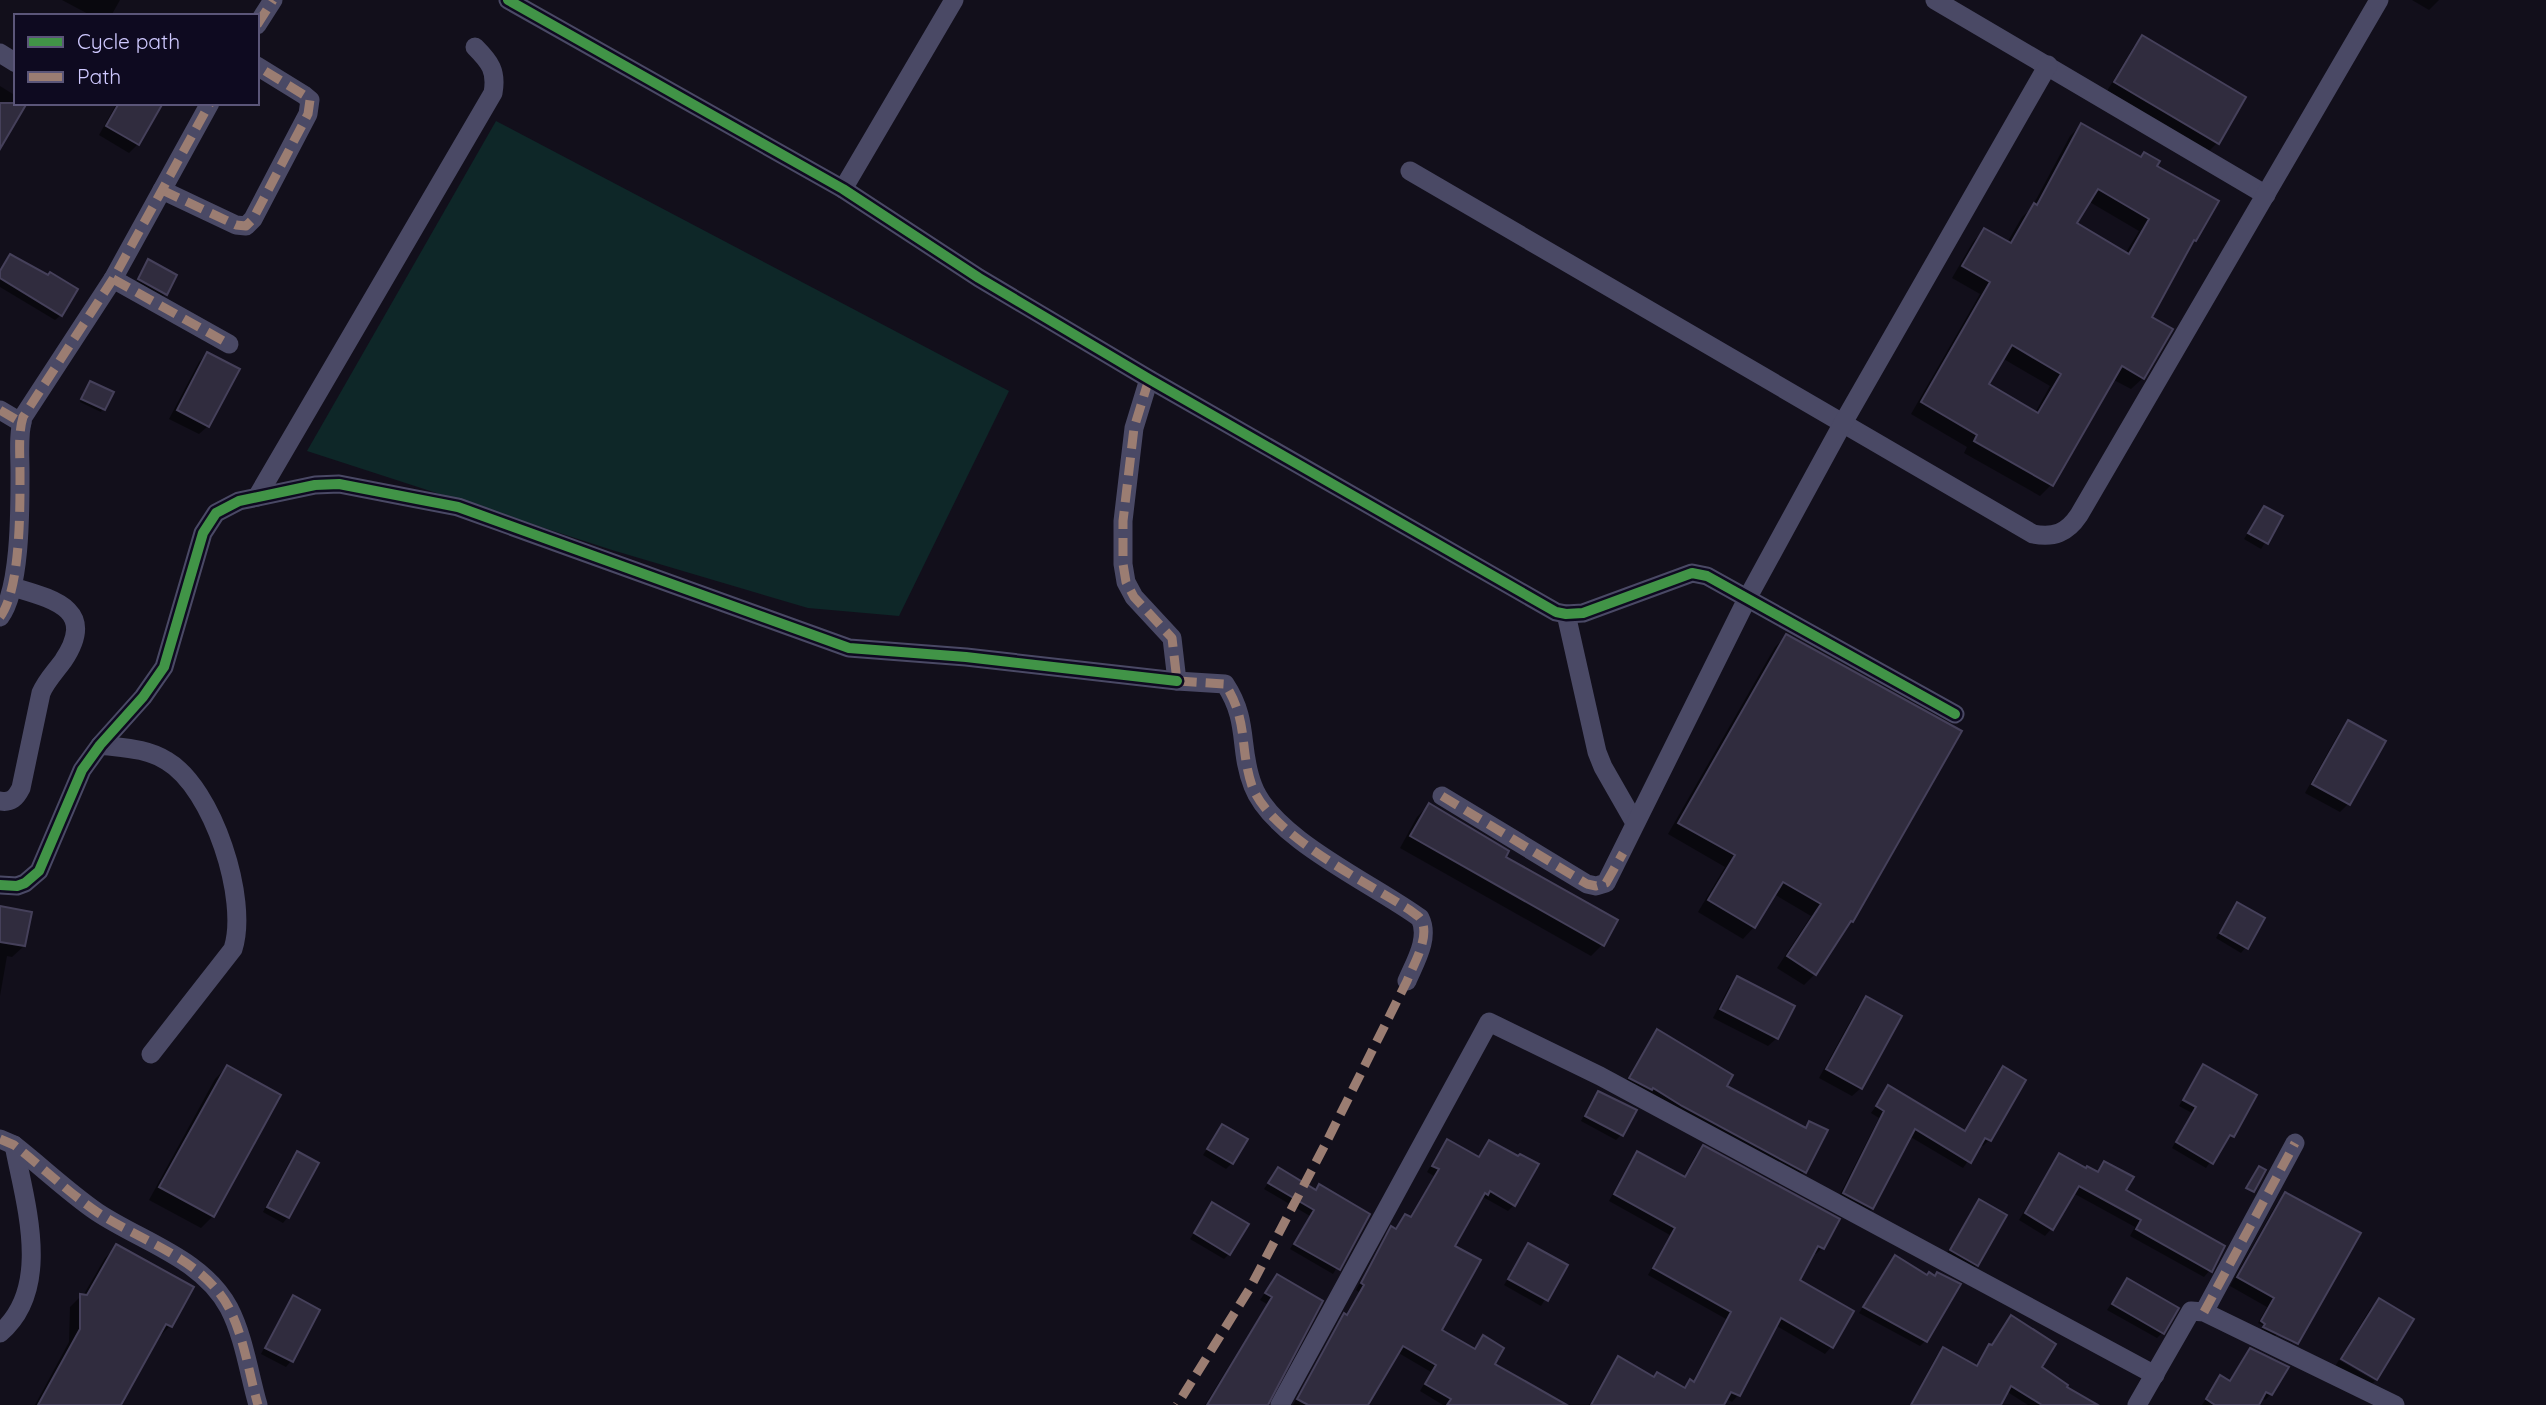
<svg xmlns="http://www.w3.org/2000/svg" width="2546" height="1405" viewBox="0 0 2546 1405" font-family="Quicksand,sans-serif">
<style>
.green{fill:#0e2728}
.shadow{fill:#0007;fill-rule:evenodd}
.building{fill:#302c3e;stroke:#45405a;stroke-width:2;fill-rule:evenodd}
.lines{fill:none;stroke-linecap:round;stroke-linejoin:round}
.street{stroke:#4a4965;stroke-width:19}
.quiet{stroke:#9b7d72;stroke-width:9;stroke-dasharray:18 9;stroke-linecap:butt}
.cycleway-casing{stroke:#0e0a20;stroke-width:15}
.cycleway{stroke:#419447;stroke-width:10}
</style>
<rect width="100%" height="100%" fill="#120f1b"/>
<polygon class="green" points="496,121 1009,391 899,616 808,608 612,550 307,451"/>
<g class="shadow">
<polygon points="62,0 120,0 111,16 92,16"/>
<polygon points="2412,0 2439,0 2429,10"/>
<polygon points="2142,37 2217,143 2209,151 2107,91 2134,46"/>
<polygon points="0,86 16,96 16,103 0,145"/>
<polygon points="117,103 161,103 138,144 129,153 99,135"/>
<path d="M2081 125 2217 202 2194 240 2188 247 2149 318 2143 378 2131 389 2112 379 2051 485 2040 496 1964 453 1967 447 1911 414 1980 294 1952 278 1973 242 1984 230 2007 243 2022 217 2031 209 2070 136ZM2088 201 2139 231 2125 254 2075 224ZM2002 358 2050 386 2035 413 1987 385Z"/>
<polygon points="11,256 61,315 55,320 0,287 0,270"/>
<polygon points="149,261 165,294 160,299 134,285"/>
<polygon points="207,354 208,426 199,434 169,419 199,362"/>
<polygon points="88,385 111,393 101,412 80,402"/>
<polygon points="2264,508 2281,517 2261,549 2244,539"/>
<polygon points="1786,636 1852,921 1842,931 1815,974 1804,985 1777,968 1811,916 1774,894 1754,927 1743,939 1698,912 1725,867 1668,834 1775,647"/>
<polygon points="2349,722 2348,804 2340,812 2305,793 2340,731"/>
<polygon points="1429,805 1504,857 1602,945 1591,956 1400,848 1417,817"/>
<polygon points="2237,904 2246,947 2241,953 2216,938"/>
<polygon points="0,908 24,946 12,957 7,956 0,996"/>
<polygon points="1738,978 1777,1038 1768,1046 1713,1018 1729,987"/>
<polygon points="1866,998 1861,1088 1852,1096 1819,1078 1858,1007"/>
<polygon points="1657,1031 1724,1086 1804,1129 1810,1123 1804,1172 1798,1178 1624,1084 1651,1038"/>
<polygon points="227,1067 279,1096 213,1216 201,1228 149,1200 215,1079"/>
<polygon points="2203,1067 2232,1136 2225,1140 2206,1168 2172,1148 2192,1113 2179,1106"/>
<polygon points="2003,1068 1989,1140 1983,1146 1980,1144 1963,1168 1909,1136 1872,1208 1866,1215 1837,1200 1879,1118 1871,1113 1889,1088 1963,1132 1996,1075"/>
<polygon points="1598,1093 1621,1135 1616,1140 1581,1121 1593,1098"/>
<polygon points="1222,1126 1232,1163 1226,1169 1203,1155"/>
<polygon points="1447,1141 1478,1158 1490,1142 1514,1205 1508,1211 1483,1197 1480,1200 1453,1246 1440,1331 1473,1350 1483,1338 1492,1365 1563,1405 1443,1405 1420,1391 1431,1372 1397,1352 1365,1405 1293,1405 1338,1322 1345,1316 1359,1292 1356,1290 1385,1235 1392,1229 1395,1230 1405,1216 1409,1218 1434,1176 1427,1172 1441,1148"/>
<polygon points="1703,1147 1822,1248 1816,1254 1812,1252 1798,1281 1852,1312 1831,1347 1825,1354 1775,1325 1738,1395 1732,1402 1725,1398 1722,1405 1589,1405 1612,1365 1618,1359 1653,1378 1657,1374 1683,1389 1690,1382 1692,1383 1726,1319 1648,1275 1670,1235 1609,1201 1631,1160 1637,1153 1683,1178 1696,1154"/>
<polygon points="297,1153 288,1217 283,1223 263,1212 291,1159"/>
<polygon points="2060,1155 2085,1170 2096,1173 2105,1163 2124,1191 2210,1270 2204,1277 2130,1236 2135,1227 2073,1193 2051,1229 2045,1236 2019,1220 2053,1162"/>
<polygon points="1278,1169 1315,1191 1320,1186 1368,1215 1333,1274 1290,1249 1310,1216 1264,1189"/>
<polygon points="2286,1194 2301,1335 2292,1343 2277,1334 2269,1343 2257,1333 2264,1326 2258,1323 2267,1307 2230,1286 2277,1203"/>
<polygon points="1979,1201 1977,1265 1971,1270 1945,1256 1974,1207"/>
<polygon points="1213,1204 1229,1254 1224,1259 1190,1239"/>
<polygon points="1529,1245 1565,1266 1541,1306 1504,1285"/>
<polygon points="116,1247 170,1326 159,1337 157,1336 119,1405 35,1405 69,1342 70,1307 81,1296 83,1296 105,1258"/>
<polygon points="1895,1257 1925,1341 1920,1346 1859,1313"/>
<polygon points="1277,1276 1267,1405 1205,1405 1267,1304 1260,1300"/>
<polygon points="2127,1280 2162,1333 2157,1338 2107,1310"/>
<polygon points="293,1298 318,1311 291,1361 286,1367 261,1354 288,1303"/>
<polygon points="2379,1300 2376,1378 2341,1357 2370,1309"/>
<polygon points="2012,1317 2039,1368 2065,1387 2094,1405 2028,1405 2006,1391 1999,1405 1910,1405 1937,1355 1943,1349 1975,1367 1984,1352 1991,1347"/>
<polygon points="2251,1350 2271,1394 2265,1400 2261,1397 2256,1405 2202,1405 2221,1377 2229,1382"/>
<polygon points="2339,1360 2375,1381 2367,1388 2334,1368"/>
</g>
<g class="building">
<polygon points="2142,35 2246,97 2219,144 2114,82"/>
<polygon points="0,103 27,103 0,149"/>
<polygon points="119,103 163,103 139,145 106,126"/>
<path d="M2081 123 2141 157 2144 152 2160 161 2157 166 2219 201 2196 241 2194 240 2152 317 2173 329 2144 379 2122 366 2053 486 1974 441 1977 435 1921 402 1990 282 1962 266 1984 228 2011 243 2034 203 2037 205ZM2098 189 2149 219 2129 254 2077 223ZM2012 345 2061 374 2038 413 1989 384Z"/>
<polygon points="10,254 48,275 50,272 78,289 62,316 0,278 0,271"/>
<polygon points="148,259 177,275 167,295 138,279"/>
<polygon points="207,352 240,369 209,427 177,410"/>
<polygon points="90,381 114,392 105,410 81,399"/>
<polygon points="2264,506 2283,516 2268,544 2248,533"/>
<polygon points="1786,634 1962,731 1853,922 1851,921 1816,975 1787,956 1821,904 1783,882 1755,928 1708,900 1735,855 1678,823"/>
<polygon points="2348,720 2386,741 2350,805 2312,784"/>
<polygon points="1429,803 1509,851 1506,857 1618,920 1604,946 1410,836"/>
<polygon points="2237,902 2265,918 2248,949 2220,933"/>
<polygon points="0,906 32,912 25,946 0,942"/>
<polygon points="1737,976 1795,1006 1778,1039 1720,1009"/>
<polygon points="1866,996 1902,1016 1862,1089 1826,1069"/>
<polygon points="1657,1029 1733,1075 1727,1086 1806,1128 1809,1121 1828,1130 1806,1173 1682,1106 1653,1088 1652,1090 1629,1078"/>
<polygon points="2203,1064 2257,1095 2234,1137 2230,1135 2213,1164 2176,1142 2196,1107 2183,1100"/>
<polygon points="227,1065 281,1095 214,1217 159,1187"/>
<polygon points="2003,1066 2026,1080 1991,1141 1985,1138 1971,1163 1915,1129 1873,1209 1843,1193 1884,1111 1876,1106 1888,1085 1965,1131"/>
<polygon points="1598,1091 1637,1110 1623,1136 1585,1116"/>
<polygon points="1222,1124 1248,1139 1233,1164 1207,1149"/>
<polygon points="1447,1139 1479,1157 1489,1140 1518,1156 1520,1154 1539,1164 1515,1206 1490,1191 1488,1195 1485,1193 1455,1246 1481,1260 1442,1330 1475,1349 1483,1335 1504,1348 1495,1364 1567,1405 1447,1405 1451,1399 1425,1384 1436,1365 1403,1346 1368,1405 1308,1405 1297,1399 1344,1313 1347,1315 1364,1285 1361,1283 1391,1226 1396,1229 1405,1214 1411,1217 1439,1169 1432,1166"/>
<polygon points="1703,1145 1840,1219 1824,1249 1818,1246 1800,1280 1854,1311 1833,1348 1781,1318 1740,1396 1731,1392 1724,1405 1591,1405 1618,1356 1654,1377 1657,1372 1685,1388 1690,1379 1694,1382 1731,1312 1653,1268 1675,1228 1614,1194 1637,1151 1685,1177"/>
<polygon points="297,1151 319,1163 289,1218 267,1207"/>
<polygon points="2059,1153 2086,1168 2087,1166 2098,1172 2104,1161 2134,1177 2126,1190 2225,1246 2212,1272 2136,1229 2141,1220 2079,1186 2053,1230 2025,1213"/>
<polygon points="2259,1166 2266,1170 2254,1192 2246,1188"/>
<polygon points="1278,1167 1316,1190 1319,1184 1370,1214 1340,1270 1294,1244 1314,1210 1268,1183"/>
<polygon points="2285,1192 2361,1233 2298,1344 2263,1327 2265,1324 2261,1321 2274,1298 2237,1277"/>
<polygon points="1979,1199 2007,1215 1978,1266 1950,1250"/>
<polygon points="1212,1202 1249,1224 1230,1255 1194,1233"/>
<polygon points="1528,1243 1568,1265 1548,1301 1508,1279"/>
<polygon points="116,1244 194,1287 172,1327 166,1324 121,1405 38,1405 80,1329 80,1294 87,1295"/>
<polygon points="1895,1255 1927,1275 1929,1272 1935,1276 1937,1272 1961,1284 1927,1342 1863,1307"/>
<polygon points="1277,1274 1323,1301 1268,1405 1207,1405 1272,1297 1265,1293"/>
<polygon points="2127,1278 2179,1308 2164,1334 2112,1304"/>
<polygon points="293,1295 320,1310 293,1362 265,1348"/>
<polygon points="2379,1298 2414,1319 2377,1380 2341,1359"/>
<polygon points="2011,1315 2056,1344 2042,1367 2068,1385 2067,1387 2098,1405 2042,1405 2011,1386 2001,1405 1911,1405 1943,1347 1977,1366 1989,1344 1992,1345"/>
<polygon points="2250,1348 2289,1367 2272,1395 2266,1392 2259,1405 2215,1405 2206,1399 2220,1375 2230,1381"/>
</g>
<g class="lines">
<g class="street">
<polyline points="508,0 843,189 979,278 1149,379 1556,612 1566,614 1583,613 1692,573 1707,576 1955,714"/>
<polyline points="1935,0 2266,195"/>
<polyline points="257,25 273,0"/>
<polyline points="0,53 16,63"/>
<path d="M1410 171 2033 534C2054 538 2067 533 2079 515L2379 0"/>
<polyline points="843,189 954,0"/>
<polyline points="162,190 236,225 246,226 253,219 308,114 310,100 304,95 257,66"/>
<polyline points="113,279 229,344"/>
<path d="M1149 379 1134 428 1123 521V564L1126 582 1134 597 1172 638 1177 681 1225 684C1250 722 1238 748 1253 786 1273 839 1374 884 1420 918 1430 938 1415 962 1407 981"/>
<polyline points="0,410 22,423"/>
<path d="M257 497 493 93C497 71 490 62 475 47"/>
<polyline points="1566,614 1597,752 1603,767 1635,823"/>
<path d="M0 617C21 589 20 507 20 472 20 454 18 434 23 417L113 279 210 103"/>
<path d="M100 745C123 748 147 748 167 761 213 788 249 900 233 949L151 1054"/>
<polyline points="1442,796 1587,884 1596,886 1606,883 1748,597 1843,423 2048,65"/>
<path d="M0 801C11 803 16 798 21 788L41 693C46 681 55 672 63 661 98 609 53 599 13 587"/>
<polyline points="0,885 17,886 25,883 39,871 82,770 100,745 143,697 164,667 203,533 216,513 239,501 315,485 339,484 458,507 849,648 966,657 1177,681"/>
<path d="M0 1139 14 1145C42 1167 68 1192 97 1212 142 1242 202 1258 229 1308 244 1337 249 1374 258 1405"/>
<polyline points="2204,1312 2295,1143"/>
<path d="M0 1333C53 1288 25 1203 14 1145"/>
<polyline points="1280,1405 1489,1022 1600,1076 2155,1375"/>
<polyline points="2137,1405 2191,1311 2204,1312 2395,1405"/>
</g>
<g class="quiet">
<polyline points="257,25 273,0"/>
<polyline points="162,190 236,225 246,226 253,219 308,114 310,100 304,95 257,66"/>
<polyline points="113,279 229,344"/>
<path d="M1149 379 1134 428 1123 521V564L1126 582 1134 597 1172 638 1177 681 1225 684C1249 722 1239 747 1252 786 1270 834 1362 880 1405 907 1410 910 1415 914 1419 917 1433 933 1413 965 1407 981L1327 1141 1250 1288 1177 1405"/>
<polyline points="0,410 22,423"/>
<path d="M0 617C21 589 20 507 20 472 20 454 18 434 23 417L113 279 210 103"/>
<polyline points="1442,796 1587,884 1596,886 1606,883 1623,853"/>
<path d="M0 1139 14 1145C42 1167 68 1192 97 1212 142 1242 202 1258 229 1308 244 1337 249 1374 258 1405"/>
<polyline points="2204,1312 2295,1143"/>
</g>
<g class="cycleway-casing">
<g id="cycleway">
<polyline points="508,0 843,189 979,278 1149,379 1556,612 1566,614 1583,613 1692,573 1707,576 1955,714"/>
<polyline points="0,885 17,886 25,883 39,871 82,770 100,745 143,697 164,667 203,533 216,513 239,501 315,485 339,484 458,507 849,648 966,657 1177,681"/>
</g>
</g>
<use href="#cycleway" class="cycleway"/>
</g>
<rect x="14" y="14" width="245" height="91" fill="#0e0a20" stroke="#5b5679" stroke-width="2"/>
<rect x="28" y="37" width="35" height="10" fill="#419447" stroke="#5b5679" stroke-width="2"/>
<text x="77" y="49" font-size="21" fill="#cfc9ff">Cycle path</text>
<rect x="28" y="72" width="35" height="10" fill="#9b7d72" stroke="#5b5679" stroke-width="2"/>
<text x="77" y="84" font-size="21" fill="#cfc9ff">Path</text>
</svg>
